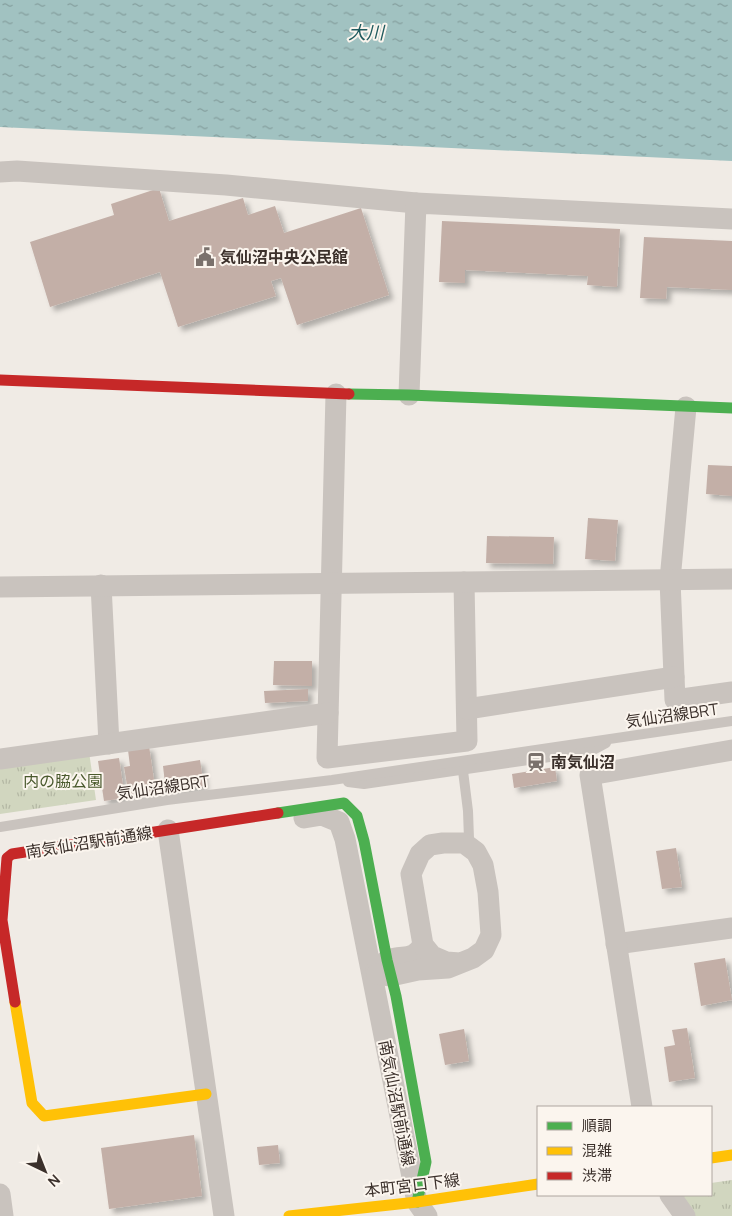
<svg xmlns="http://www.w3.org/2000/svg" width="732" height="1216" viewBox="0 0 732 1216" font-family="Manrope,'Noto Sans JP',sans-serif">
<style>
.park{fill:url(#park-tufts)}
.water{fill:url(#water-ripples)}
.building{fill:#c3afa7;filter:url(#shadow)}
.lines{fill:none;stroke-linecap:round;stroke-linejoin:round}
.lane{stroke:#c9c3be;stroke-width:10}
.street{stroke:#c9c3be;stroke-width:21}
.fast{stroke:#4caf50;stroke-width:11}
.slow{stroke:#ffc107;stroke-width:11}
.jam{stroke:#c62828;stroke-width:11}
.labels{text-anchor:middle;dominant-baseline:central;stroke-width:4;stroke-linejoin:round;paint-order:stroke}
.poi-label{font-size:16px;font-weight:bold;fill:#3b302b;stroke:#fbf5ee;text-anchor:start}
.street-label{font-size:16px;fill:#3b302b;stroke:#fbf5ee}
.park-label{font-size:16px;fill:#4a5a2e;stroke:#fbf5ee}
.water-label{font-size:18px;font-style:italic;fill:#1f5a5e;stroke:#fbf5ee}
</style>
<defs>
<pattern id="park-tufts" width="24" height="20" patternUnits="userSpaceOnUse" patternTransform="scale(1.25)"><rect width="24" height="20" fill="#d1d6bf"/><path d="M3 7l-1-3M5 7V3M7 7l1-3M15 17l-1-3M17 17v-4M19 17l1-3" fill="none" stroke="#b4b8a4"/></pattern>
<pattern id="water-ripples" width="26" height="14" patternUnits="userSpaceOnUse" patternTransform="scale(1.25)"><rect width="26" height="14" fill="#a1c2c1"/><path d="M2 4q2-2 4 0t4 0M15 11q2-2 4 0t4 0" fill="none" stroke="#849e9d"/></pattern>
<filter id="shadow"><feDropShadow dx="4.5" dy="4.5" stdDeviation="2.5" flood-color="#0004"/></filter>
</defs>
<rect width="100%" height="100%" fill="#f0ebe5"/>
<g class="park">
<polygon points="89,752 96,800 0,814 0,766"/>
<polygon points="732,1180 732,1216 692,1216 677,1195 711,1195 711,1183"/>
</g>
<polygon class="water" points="0,0 732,0 732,161 0,127"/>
<g class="building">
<polygon points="159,188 169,221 243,198 248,215 275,206 284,233 361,208 389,295 297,325 281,278 271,281 276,296 178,327 160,272 50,307 30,242 114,215 111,204"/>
<polygon points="442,221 620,229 617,287 587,285 588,276 465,270 465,283 439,282"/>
<polygon points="644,237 732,241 732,290 667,287 666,299 640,298"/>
<polygon points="708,465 732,466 732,496 706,494"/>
<polygon points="588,518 618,520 615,561 585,559"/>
<polygon points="487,536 554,537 553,564 486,563"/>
<polygon points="274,661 312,661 312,686 273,685"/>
<polygon points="308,689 308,701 265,703 264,691"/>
<polygon points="149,746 156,793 129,797 124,767 130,766 128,750"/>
<polygon points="119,758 125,798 104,801 98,761"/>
<polygon points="200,760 204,786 166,792 163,766"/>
<polygon points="555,767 557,781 514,788 512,774"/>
<polygon points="676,848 682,887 662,889 656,851"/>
<polygon points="725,958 732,1000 701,1006 694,963"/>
<polygon points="687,1028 695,1078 669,1082 664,1047 675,1045 672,1030"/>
<polygon points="464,1029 469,1061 445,1065 439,1034"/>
<polygon points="194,1135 202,1196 109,1209 101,1148"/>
<polygon points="278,1145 280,1163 259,1165 257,1147"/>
</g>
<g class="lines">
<g class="lane">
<polyline points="462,763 468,811 469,839 473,847"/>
<polyline points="348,782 364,784 591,751 606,743"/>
<polyline points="0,827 167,800 332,780 732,721"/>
</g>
<g class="street">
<polyline points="0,172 17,171 226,185 416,203"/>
<polyline points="336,394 327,758 467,741 464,582"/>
<polyline points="409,395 416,203 732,219"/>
<polyline points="686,407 670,580 675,700 732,692"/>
<polyline points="101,585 109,744"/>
<polyline points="0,587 732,579"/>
<polyline points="467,709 674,677"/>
<polyline points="0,759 328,713"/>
<polyline points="304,818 322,815 339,822 345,839 417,1202 427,1216"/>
<polyline points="168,830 224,1216"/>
<polyline points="616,944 732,928"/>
<path d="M376 970C379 967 384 962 388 960 404 954 412 962 423 945"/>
<polyline points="377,974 391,976 418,970 448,968 473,958 484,950 491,935 488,892 483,865 476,852 464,843 443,843 430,845 420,854 411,874 423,945 432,956 446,962 460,963"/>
<polyline points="642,1107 590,775 732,750"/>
<polyline points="0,1194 3,1216"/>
<polyline points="670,1195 685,1216"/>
</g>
<g class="fast">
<polyline points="349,394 409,395 732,408"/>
<polyline points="278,813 344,803 357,816 364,841 387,960 396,996 426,1162 417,1202"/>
</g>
<g class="slow">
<polyline points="15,1002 32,1103 44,1116 206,1094"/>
<polyline points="711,1158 732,1155"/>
<polyline points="289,1216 417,1202 538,1184"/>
</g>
<g class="jam">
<polyline points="0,380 349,394"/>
<polyline points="15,1002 2,920 7,858 12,854 278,813"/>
</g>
</g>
<defs>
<g id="civic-bare" transform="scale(1.5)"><path d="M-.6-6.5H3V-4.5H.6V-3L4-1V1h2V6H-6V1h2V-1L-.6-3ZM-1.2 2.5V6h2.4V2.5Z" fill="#7a716c" stroke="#fbf5ee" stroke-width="2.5" paint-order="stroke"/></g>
<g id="station-bare" transform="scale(1.5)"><path d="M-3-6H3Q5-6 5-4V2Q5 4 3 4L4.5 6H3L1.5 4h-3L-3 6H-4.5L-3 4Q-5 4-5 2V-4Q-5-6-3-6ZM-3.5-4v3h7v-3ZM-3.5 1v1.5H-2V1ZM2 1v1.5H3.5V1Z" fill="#7a716c" stroke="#fbf5ee" stroke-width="2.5" paint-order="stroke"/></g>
</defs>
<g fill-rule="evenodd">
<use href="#civic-bare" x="205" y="257"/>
<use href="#station-bare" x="536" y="762"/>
</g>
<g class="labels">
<g class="poi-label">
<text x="220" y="257">気仙沼中央公民館</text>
<text x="551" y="762">南気仙沼</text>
</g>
<g class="street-label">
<text transform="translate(672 715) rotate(-8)">気仙沼線BRT</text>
<text transform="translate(163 787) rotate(-8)">気仙沼線BRT</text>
<text transform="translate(89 842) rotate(-9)">南気仙沼駅前通線</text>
<text transform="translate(397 1103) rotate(79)">南気仙沼駅前通線</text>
<text transform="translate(412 1185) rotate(-7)">本町宮口下線</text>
</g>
<g class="park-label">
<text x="63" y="781">内の脇公園</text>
</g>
<g class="water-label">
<text x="366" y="32">大川</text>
</g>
</g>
<rect x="537" y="1106" width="175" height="90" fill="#fbf5ee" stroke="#aea6a0"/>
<rect x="547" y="1122" width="25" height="8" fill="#4caf50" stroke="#aea6a0"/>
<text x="582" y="1131" font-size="15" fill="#3b302b">順調</text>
<rect x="547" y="1147" width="25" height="8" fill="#ffc107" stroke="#aea6a0"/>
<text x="582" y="1156" font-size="15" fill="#3b302b">混雑</text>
<rect x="547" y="1172" width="25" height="8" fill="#c62828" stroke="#aea6a0"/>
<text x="582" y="1181" font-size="15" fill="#3b302b">渋滞</text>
<g transform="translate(45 1171) rotate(137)" stroke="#fbf5ee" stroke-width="4" paint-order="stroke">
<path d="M0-4L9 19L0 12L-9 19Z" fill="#3b302b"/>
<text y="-8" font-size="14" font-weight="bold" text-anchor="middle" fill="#3b302b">N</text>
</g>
</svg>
